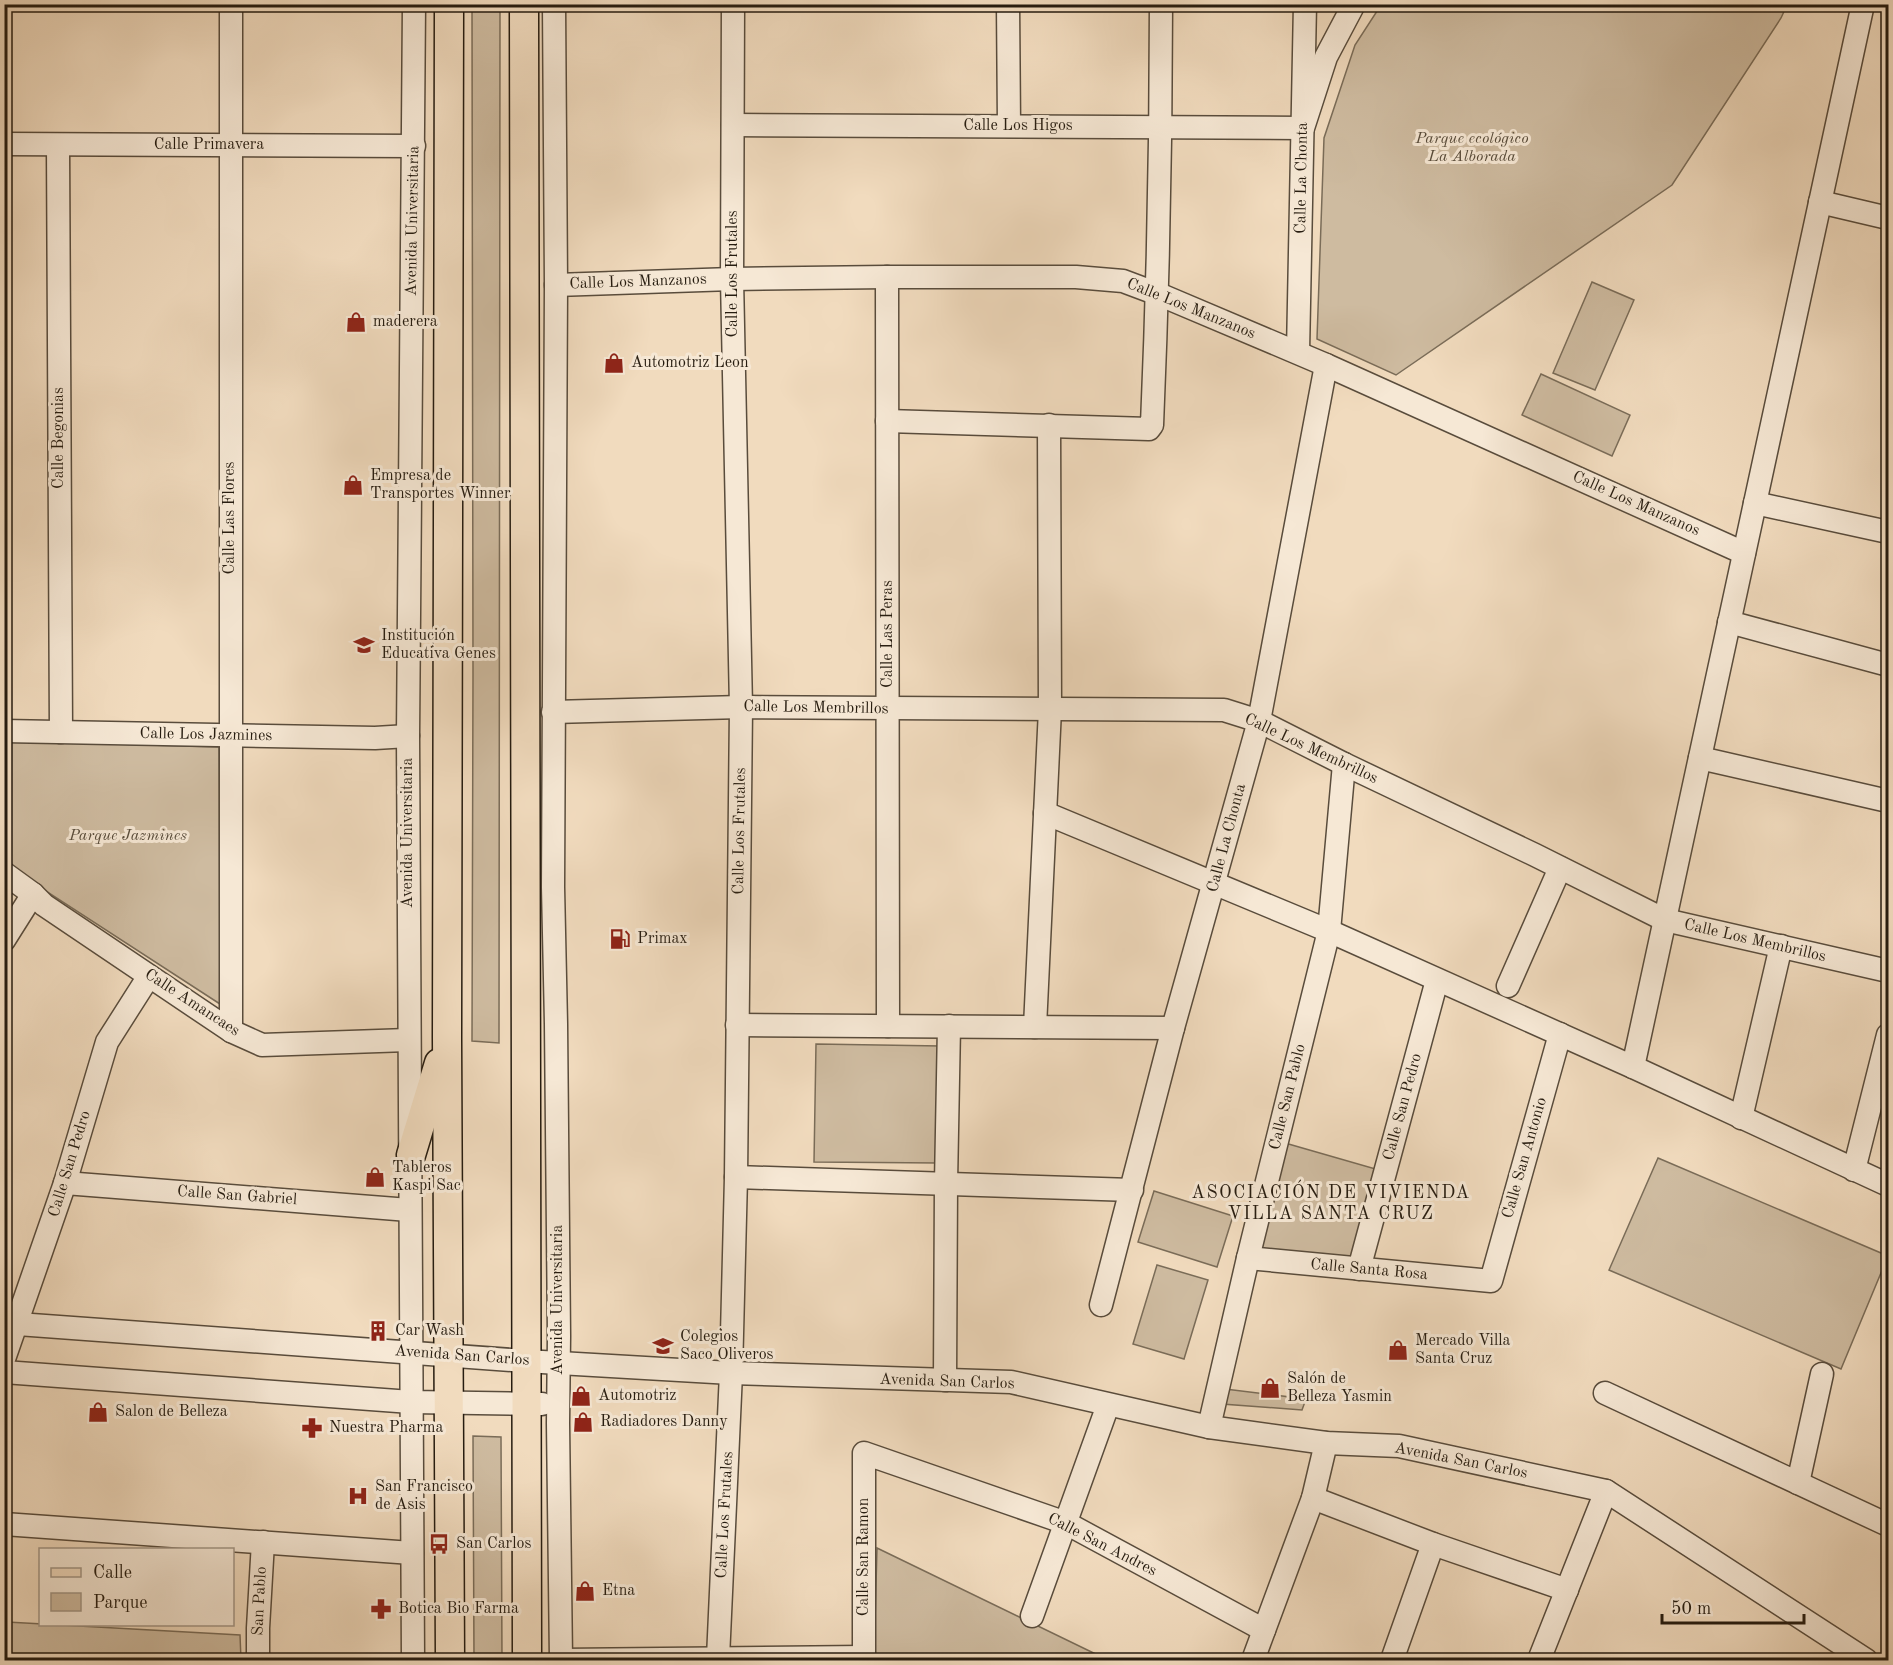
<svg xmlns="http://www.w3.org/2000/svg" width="1893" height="1665" viewBox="0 0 1893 1665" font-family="'Old Standard TT',serif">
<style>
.green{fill:#cebba0;stroke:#7a6c58;stroke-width:1.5}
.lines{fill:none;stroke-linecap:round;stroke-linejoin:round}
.minor-casing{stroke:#594c3c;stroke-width:25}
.major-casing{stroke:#261c10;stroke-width:31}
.minor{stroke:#f6e8d5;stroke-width:22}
.major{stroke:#f1dbbe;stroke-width:28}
.labels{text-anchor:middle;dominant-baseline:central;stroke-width:6;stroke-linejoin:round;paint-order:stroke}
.street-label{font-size:16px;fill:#261c10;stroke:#f6e8d5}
.park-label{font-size:16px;font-style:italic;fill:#584c3b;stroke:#f6e8d5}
.poi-label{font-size:16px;fill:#261c10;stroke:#f6e8d5;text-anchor:start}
.neighbourhood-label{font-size:18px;letter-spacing:1.5px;fill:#261c10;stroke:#f6e8d5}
</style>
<rect width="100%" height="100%" fill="#f1dbbe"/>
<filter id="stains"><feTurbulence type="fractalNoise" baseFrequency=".00333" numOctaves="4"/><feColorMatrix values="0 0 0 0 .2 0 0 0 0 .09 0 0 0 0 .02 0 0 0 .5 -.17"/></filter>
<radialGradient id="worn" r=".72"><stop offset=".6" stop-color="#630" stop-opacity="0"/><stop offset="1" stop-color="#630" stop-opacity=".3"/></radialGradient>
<g class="green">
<polygon points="472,5 500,5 499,1043 472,1041 473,675"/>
<polygon points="1381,5 1381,4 1787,5 1781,18 1672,185 1396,375 1317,339 1324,138 1355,45"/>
<polygon points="1592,282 1634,300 1595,390 1553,373"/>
<polygon points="1541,374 1630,415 1612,456 1522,415"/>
<polygon points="5,741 219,747 220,1004 38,886 5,861"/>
<polygon points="816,1044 941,1046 939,1163 814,1162"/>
<polygon points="1285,1143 1379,1170 1356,1258 1260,1249"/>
<polygon points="1658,1158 1888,1256 1841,1369 1609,1270"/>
<polygon points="1154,1191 1233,1216 1217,1267 1138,1242"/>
<polygon points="1157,1265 1208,1280 1184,1359 1133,1344"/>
<polygon points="1225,1389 1306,1399 1302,1410 1222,1404"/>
<polygon points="473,1436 501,1437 502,1660 474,1660"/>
<polygon points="877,1548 1108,1660 874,1660"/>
<polygon points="7,1622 240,1635 241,1660 5,1660 4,1628"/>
</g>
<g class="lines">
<g class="minor-casing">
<g id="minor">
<polyline points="231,4 231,1031"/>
<polyline points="554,4 556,285 553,887 556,1024 559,1336 558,1423 561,1660"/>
<polyline points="1008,4 1009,126"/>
<polyline points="733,125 1303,128 1326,57 1354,4"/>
<polyline points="4,144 414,146"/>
<polyline points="58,145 61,732"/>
<polyline points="1820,202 1888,218"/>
<polyline points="887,277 888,1026"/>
<polyline points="556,285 732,279 887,277 1076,277 1123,281 1163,296 1326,365 1744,553"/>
<polyline points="1298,352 1305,4"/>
<path d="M887 421 1149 429 1152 425C1158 285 1161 145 1161 4"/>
<polyline points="1755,503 1888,532"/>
<polyline points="1729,622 1888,665"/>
<polyline points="553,712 741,707 1224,710 1259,721 1344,764 1535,855 1665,920 1888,971"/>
<polyline points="4,731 375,738 408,736"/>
<polyline points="1700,758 1888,801"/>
<polyline points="1045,813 1329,931 1633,1067 1888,1185"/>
<polyline points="4,873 33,894 44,905 231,1031 262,1045 408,1040"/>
<polyline points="4,940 33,894"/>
<polyline points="1508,986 1560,868"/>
<polyline points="737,1025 1173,1028"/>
<polyline points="1035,1027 1050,709 1049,425"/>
<polyline points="1633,1067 1863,4"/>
<polyline points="1741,1118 1781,946"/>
<polyline points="1854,1170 1888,1035"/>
<polyline points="736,1177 1132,1190"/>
<polyline points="65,1183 409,1210"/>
<polyline points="1248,1258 1491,1281 1560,1034"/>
<polyline points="1359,1269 1437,980"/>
<polyline points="1101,1305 1173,1028 1259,721 1326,365"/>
<polyline points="4,1323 525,1361 731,1373 1011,1382 1209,1427 1326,1443 1399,1446 1606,1491 1866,1660"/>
<polyline points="4,1359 65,1183 107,1042 149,976"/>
<polyline points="4,1372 411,1402 542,1404"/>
<polyline points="945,1380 946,1183 949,1026"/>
<polyline points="1605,1393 1888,1525"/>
<polyline points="1209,1427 1248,1258 1329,931 1344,764"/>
<polyline points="1798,1483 1822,1374"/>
<polyline points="1313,1498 1433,1544 1567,1590"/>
<polyline points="4,1524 412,1553"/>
<polyline points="1032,1616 1108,1405"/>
<polyline points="718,1658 731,1373 736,1177 741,707 732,279 733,4"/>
<polyline points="258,1660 258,1628 263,1542"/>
<polyline points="413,1660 408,736 414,4"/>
<polyline points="561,1660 864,1657"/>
<polyline points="864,1660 864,1453 1066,1523 1264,1630"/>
<polyline points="1253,1660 1313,1498 1326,1443"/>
<polyline points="1392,1660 1433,1544"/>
<polyline points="1539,1660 1606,1491"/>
</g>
</g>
<g class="major-casing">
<g id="major">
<polyline points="449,4 447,1038 450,1660"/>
<polyline points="524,4 527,1660"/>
<polyline points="411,1155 439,1063"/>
</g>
</g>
<use href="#minor" class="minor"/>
<use href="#major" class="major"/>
</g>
<defs>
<g id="shop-bare" transform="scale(1.62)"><path d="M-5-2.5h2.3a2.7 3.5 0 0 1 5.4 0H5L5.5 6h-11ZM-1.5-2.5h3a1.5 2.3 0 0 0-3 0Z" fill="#8f2418" stroke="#f6e8d5" stroke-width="2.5" paint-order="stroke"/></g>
<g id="school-bare" transform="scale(1.62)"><path d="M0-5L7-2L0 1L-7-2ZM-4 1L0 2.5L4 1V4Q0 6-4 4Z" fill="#8f2418" stroke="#f6e8d5" stroke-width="2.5" paint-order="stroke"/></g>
<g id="fuel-bare" transform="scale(1.62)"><path d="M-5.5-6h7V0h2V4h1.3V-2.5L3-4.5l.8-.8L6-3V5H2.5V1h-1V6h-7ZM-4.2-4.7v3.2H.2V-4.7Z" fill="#8f2418" stroke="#f6e8d5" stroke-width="2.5" paint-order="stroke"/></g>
<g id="building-bare" transform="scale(1.62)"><path d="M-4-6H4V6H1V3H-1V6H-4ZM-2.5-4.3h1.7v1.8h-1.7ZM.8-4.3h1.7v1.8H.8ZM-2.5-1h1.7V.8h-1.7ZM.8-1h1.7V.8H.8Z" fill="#8f2418" stroke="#f6e8d5" stroke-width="2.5" paint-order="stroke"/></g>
<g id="pharmacy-bare" transform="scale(1.62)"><path d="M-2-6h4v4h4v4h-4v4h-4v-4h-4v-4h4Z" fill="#8f2418" stroke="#f6e8d5" stroke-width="2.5" paint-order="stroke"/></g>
<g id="hospital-bare" transform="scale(1.62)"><path d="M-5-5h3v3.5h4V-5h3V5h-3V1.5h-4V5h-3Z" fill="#8f2418" stroke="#f6e8d5" stroke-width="2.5" paint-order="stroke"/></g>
<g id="bus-bare" transform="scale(1.62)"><path d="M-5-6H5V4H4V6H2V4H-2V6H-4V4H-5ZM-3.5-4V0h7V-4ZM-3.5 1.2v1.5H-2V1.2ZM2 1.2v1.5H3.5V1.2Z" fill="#8f2418" stroke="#f6e8d5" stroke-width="2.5" paint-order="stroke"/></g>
</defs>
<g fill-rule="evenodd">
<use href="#shop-bare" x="356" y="322"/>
<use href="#shop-bare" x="614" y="363"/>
<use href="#shop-bare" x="353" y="485"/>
<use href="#school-bare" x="364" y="645"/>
<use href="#fuel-bare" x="620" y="939"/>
<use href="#shop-bare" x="375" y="1177"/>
<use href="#building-bare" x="378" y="1331"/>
<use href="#school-bare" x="663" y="1346"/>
<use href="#shop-bare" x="1398" y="1350"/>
<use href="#shop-bare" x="1270" y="1388"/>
<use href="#shop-bare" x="581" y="1396"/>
<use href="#shop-bare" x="98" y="1412"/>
<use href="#shop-bare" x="583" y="1422"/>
<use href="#pharmacy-bare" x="312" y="1428"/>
<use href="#hospital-bare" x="358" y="1496"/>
<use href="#bus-bare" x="439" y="1544"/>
<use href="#shop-bare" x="585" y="1591"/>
<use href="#pharmacy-bare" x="381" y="1609"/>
</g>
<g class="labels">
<g class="street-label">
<text x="1018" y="126">Calle Los Higos</text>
<text x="209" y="145">Calle Primavera</text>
<text transform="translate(1302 178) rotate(-89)">Calle La Chonta</text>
<text transform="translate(413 221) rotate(-89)">Avenida Universitaria</text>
<text transform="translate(733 274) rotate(-90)">Calle Los Frutales</text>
<text transform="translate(638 282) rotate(-2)">Calle Los Manzanos</text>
<text transform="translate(1191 309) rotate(22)">Calle Los Manzanos</text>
<text transform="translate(59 438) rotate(-90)">Calle Begonias</text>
<text transform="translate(1636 504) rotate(24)">Calle Los Manzanos</text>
<text transform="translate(230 518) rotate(-90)">Calle Las Flores</text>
<text transform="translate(888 634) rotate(-90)">Calle Las Peras</text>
<text transform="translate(816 708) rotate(1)">Calle Los Membrillos</text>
<text transform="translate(206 735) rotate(1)">Calle Los Jazmines</text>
<text transform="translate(1311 749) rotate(25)">Calle Los Membrillos</text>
<text transform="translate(740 831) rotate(-89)">Calle Los Frutales</text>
<text transform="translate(408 833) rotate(-90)">Avenida Universitaria</text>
<text transform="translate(1227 838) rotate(-75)">Calle La Chonta</text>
<text transform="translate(1755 941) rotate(13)">Calle Los Membrillos</text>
<text transform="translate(192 1003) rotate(33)">Calle Amancaes</text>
<text transform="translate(1288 1097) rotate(-76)">Calle San Pablo</text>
<text transform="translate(1403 1107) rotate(-75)">Calle San Pedro</text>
<text transform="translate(1525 1158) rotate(-74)">Calle San Antonio</text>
<text transform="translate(70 1164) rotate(-73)">Calle San Pedro</text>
<text transform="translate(237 1196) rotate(4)">Calle San Gabriel</text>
<text transform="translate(1369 1270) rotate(5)">Calle Santa Rosa</text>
<text transform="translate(558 1300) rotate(-90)">Avenida Universitaria</text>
<text transform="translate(462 1356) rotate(4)">Avenida San Carlos</text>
<text transform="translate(947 1382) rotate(2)">Avenida San Carlos</text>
<text transform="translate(1461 1461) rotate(11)">Avenida San Carlos</text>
<text transform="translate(725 1515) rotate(-87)">Calle Los Frutales</text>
<text transform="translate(1102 1545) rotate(27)">Calle San Andres</text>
<text transform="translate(864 1557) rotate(-90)">Calle San Ramon</text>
<text transform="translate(260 1601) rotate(-87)">San Pablo</text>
</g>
<g class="park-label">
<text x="1472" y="139">Parque ecológico<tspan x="1472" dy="18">La Alborada</tspan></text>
<text x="128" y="836">Parque Jazmines</text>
</g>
<g class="poi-label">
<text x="373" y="322">maderera</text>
<text x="631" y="363">Automotriz Leon</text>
<text x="370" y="476">Empresa de<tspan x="370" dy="18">Transportes Winner</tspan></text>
<text x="381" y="636">Institución<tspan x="381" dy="18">Educativa Genes</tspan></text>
<text x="637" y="939">Primax</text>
<text x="392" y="1168">Tableros<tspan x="392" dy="18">Kaspi Sac</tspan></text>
<text x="395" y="1331">Car Wash</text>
<text x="680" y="1337">Colegios<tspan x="680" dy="18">Saco Oliveros</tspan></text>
<text x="1415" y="1341">Mercado Villa<tspan x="1415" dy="18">Santa Cruz</tspan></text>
<text x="1287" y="1379">Salón de<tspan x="1287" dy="18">Belleza Yasmin</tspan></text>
<text x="598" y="1396">Automotriz</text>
<text x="115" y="1412">Salon de Belleza</text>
<text x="600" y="1422">Radiadores Danny</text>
<text x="329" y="1428">Nuestra Pharma</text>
<text x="375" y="1487">San Francisco<tspan x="375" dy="18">de Asis</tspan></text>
<text x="456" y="1544">San Carlos</text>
<text x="602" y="1591">Etna</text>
<text x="398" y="1609">Botica Bio Farma</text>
</g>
<g class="neighbourhood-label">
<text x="1331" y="1193">ASOCIACIÓN DE VIVIENDA<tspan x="1331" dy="21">VILLA SANTA CRUZ</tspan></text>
</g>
</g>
<rect width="1893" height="1665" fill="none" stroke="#f1dbbe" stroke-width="24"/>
<rect x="6" y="6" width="1881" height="1653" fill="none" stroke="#261c10" stroke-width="3"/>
<rect x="12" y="12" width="1869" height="1641" fill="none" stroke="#261c10" stroke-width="1.5"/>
<rect x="39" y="1548" width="195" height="78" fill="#f6e8d5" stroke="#a39686" stroke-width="1.5"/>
<rect x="51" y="1568" width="30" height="9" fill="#f1dbbe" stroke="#a39686" stroke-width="1.5"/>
<text x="93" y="1578" font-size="18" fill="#261c10">Calle</text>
<rect x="51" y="1593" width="30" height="18" fill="#cebba0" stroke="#a39686" stroke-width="1.5"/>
<text x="93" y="1608" font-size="18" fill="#261c10">Parque</text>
<path d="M1662 1614v9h142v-9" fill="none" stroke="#261c10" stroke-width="3"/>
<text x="1671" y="1614" font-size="18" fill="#261c10" stroke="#f6e8d5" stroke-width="4.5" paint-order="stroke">50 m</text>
<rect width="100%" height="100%" filter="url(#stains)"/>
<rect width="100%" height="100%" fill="url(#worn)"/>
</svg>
